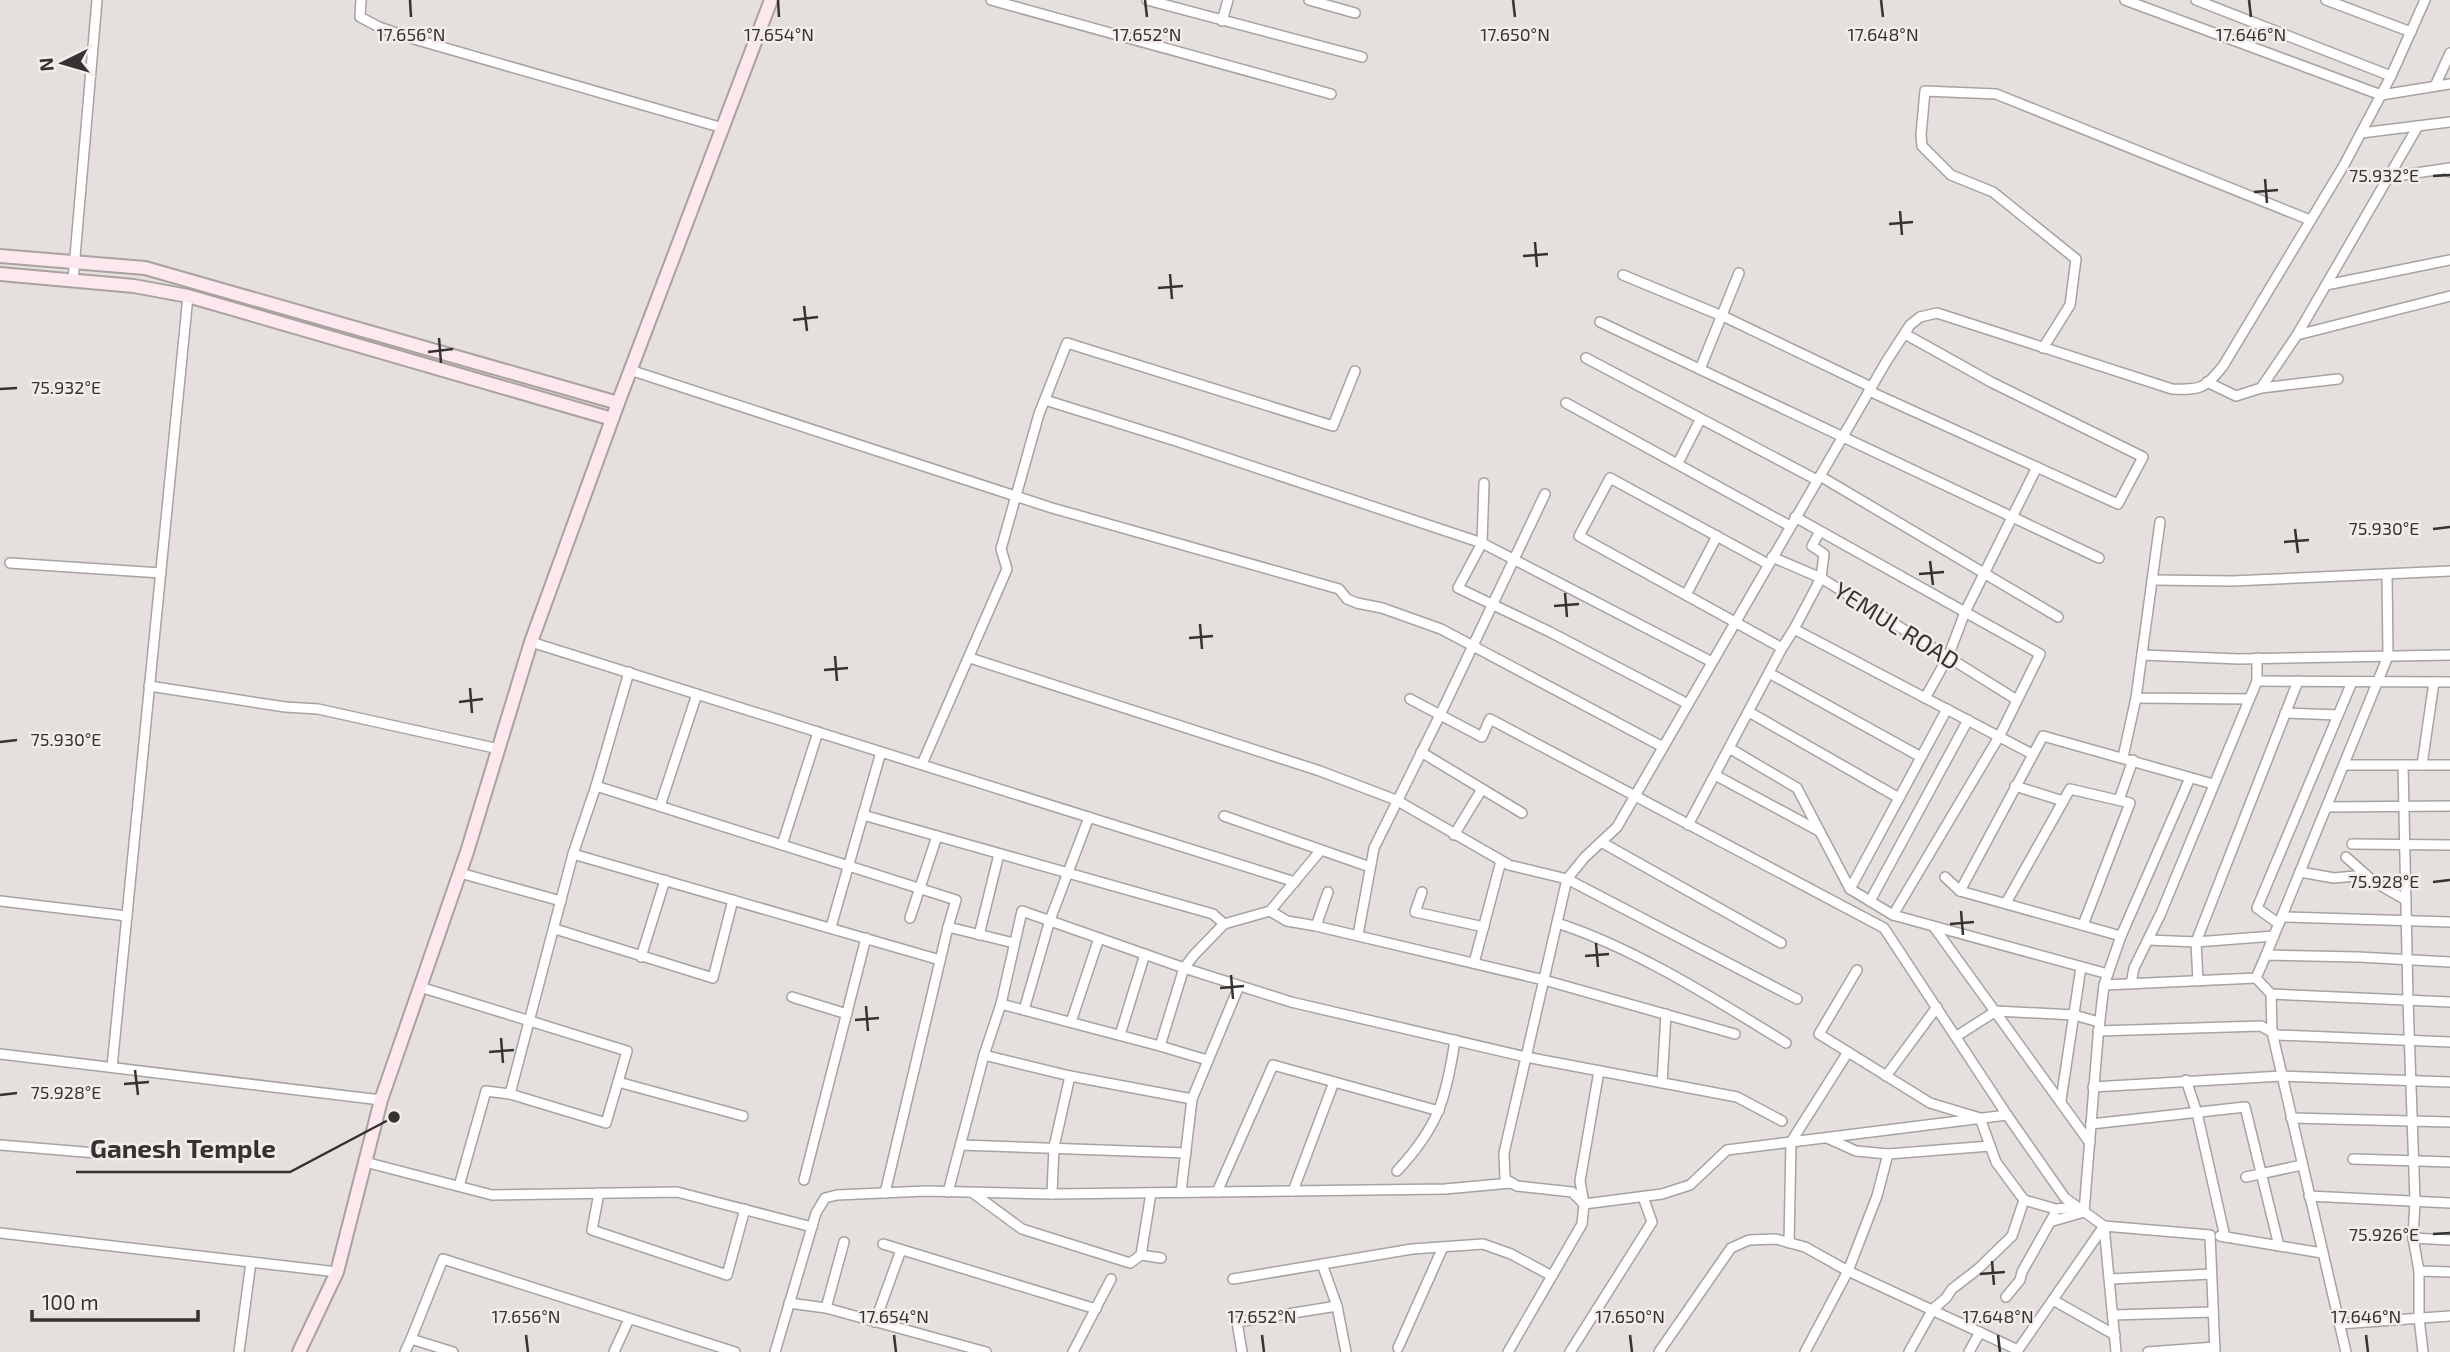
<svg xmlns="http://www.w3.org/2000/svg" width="2450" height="1352" viewBox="0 0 2450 1352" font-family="'Exo 2',sans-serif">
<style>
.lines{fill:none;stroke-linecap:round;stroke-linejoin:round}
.street-casing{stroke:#a8a2a0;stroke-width:12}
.secondary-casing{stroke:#a8a2a0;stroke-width:16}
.street{stroke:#fff;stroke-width:9}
.secondary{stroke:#ffe7ee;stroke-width:12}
.ticks{fill:none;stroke:#353332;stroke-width:2.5}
.labels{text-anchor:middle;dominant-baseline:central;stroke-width:5;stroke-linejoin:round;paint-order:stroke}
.street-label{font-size:24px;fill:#353332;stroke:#f3ecea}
.ticks-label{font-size:18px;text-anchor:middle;fill:#353332;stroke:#f3ecea;stroke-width:5;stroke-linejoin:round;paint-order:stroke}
.leader{fill:none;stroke:#353332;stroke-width:2.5}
.callout-dot{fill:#353332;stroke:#f3ecea;stroke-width:2.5}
.callout-label{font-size:26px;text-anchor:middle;font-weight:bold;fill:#353332;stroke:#f3ecea;stroke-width:5;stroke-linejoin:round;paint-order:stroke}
</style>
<rect width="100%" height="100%" fill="#e5dfdd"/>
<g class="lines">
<g class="street-casing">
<g id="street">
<polyline points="361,0 360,17 379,27 414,39 723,128"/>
<polyline points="991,0 1331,94"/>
<polyline points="1147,0 1362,57"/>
<polyline points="1309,0 1355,13"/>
<polyline points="2125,0 2381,95 2450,84"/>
<polyline points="2196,0 2391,76"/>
<polyline points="2326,0 2411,32"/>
<polyline points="1222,21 1228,0"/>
<polyline points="2435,86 2450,53"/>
<polyline points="2361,133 2450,122"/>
<polyline points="2389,177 2450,168 2450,172"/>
<polyline points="1623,275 1727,318 1871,387"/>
<polyline points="73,280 97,0"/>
<polyline points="2326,285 2450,260"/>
<polyline points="1600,322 2099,558"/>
<polyline points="2297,335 2418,126"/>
<polyline points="2043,348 2070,305 2076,259 1993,192 1951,175 1922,146 1921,135 1925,91 1996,94 2310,220"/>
<polyline points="1586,358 1817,480"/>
<polyline points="1700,369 1739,273"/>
<polyline points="630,370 1052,508 1339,589 1347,599 1357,603 1382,608 1441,629 1663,747"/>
<polyline points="2207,382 2236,396 2261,388 2297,335 2450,296"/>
<polyline points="2261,388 2338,379"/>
<polyline points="1869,391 2118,504 2143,457 1991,382 1905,334"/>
<polyline points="1045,400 1176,441 1482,543 1712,662"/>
<polyline points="1566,403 1790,526"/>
<polyline points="1678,463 1700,420"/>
<polyline points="1820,476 2058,617"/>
<polyline points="1484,483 1482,543 1458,588 1550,632 1688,704"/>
<polyline points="1795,517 2040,654 2000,735 1893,915"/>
<polyline points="2160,522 2136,698 2249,699"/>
<polyline points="1772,557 1821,578 2017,700"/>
<polyline points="10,563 161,573"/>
<polyline points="1768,564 1610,478 1579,536 1782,648 1794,629 2032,754"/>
<polyline points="2152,580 2233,581 2450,571"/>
<polyline points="1686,595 1717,536"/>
<polyline points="1794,629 1821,578 1824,554 1812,546 1820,531"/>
<polyline points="531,642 1295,882"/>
<polyline points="2142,655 2239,659 2450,655"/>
<polyline points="970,658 1320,771 1396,800 1509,865 1567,879 1797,999"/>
<polyline points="1769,673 1921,757"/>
<polyline points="2257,681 2450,682"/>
<polyline points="149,686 285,707 318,709 499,749"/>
<polyline points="1925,698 1948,657 1965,612 2037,467"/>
<polyline points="1410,699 1482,737 1490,719 1884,928 2007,1115 2065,1198 2104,1226 2018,1350 1848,1271 1805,1247 1776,1239 1749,1240 1731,1248 1659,1352"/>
<polyline points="1749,712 1899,798"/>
<polyline points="2285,713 2338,715"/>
<polyline points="1729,748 1797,788 1850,889 1893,915 2108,974"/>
<polyline points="1421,752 1522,813"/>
<polyline points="2123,757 2136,698"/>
<polyline points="922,764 1007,569 1001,549 1039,414 1067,343 1333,426 1355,371"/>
<polyline points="2344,765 2450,765"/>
<polyline points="2403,765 2408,1000 2415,1201 2413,1238 2419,1271 2419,1318 2423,1352"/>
<polyline points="2422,765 2434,682"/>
<polyline points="1715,775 1819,831"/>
<polyline points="596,786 956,900 948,927"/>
<polyline points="2015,786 2063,801"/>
<polyline points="2119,800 2133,760"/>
<polyline points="660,806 697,694"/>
<polyline points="2327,807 2450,806"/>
<polyline points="863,815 1213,914 1224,924"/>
<polyline points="1224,816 1370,867"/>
<polyline points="1688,825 1782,648"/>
<polyline points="1454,835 1482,789"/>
<polyline points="1601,842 1781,943"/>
<polyline points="2352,844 2450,845"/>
<polyline points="782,845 818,732"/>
<polyline points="573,854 940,960"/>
<polyline points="2346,857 2373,881 2406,900"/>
<polyline points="2300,872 2334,878 2366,875"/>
<polyline points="460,873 561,901"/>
<polyline points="1945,877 1960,891 2121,936"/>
<polyline points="1850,889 1947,709"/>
<polyline points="1960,891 2043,736 2213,784"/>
<polyline points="1328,892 1316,926 1544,980 1735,1034"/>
<polyline points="1422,892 1415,912 1484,927"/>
<polyline points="0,901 127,916"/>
<polyline points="1870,901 1968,720"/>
<polyline points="2006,903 2070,789 2130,803 2083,925"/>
<polyline points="1270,911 1287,921 1316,926"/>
<polyline points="2282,917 2450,922"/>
<polyline points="910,918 937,836"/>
<path d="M1557 923C1635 948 1716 1000 1786 1043"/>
<polyline points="2279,924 2257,908 2352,682"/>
<polyline points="831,927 881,752"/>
<polyline points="1934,927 2090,1143"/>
<polyline points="555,929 713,978 733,900"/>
<polyline points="979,935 999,854"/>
<polyline points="1358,935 1374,848 1440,715 1545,494"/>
<polyline points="2148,940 2196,942 2274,936"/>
<polyline points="2266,955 2388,656 2387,574"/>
<polyline points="641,957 665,880"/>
<polyline points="1474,963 1501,861"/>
<polyline points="1857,970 1819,1034 1930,1103 1980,1118 1996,1162 2024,1200 2056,1209 2077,1207"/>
<polyline points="2256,978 2271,994 2272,1032 2346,1352"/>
<polyline points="2198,981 2196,942 2298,681"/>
<polyline points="2131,984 2134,968 2161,913 2257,681 2257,658"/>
<polyline points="2104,985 2256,978 2266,955 2358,957 2450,962"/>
<polyline points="420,987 627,1051 606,1123 510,1094"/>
<polyline points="2271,994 2450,1002"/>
<polyline points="792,997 847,1014"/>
<polyline points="1001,1004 1160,1046 1207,1060"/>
<polyline points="1024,1010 1050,920 1089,817"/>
<polyline points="1071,1022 1099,938"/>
<polyline points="2098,1031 2261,1026 2277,1035 2450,1042"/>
<polyline points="1120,1035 1145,954"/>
<polyline points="1957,1036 1996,1011 2074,1015 2099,1022"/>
<polyline points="1160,1046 1184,968 1194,955 1224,924 1270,911 1321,850"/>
<polyline points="0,1054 381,1100"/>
<polyline points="984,1055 1070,1076"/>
<polyline points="112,1067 188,296"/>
<polyline points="1599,1071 1580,1181 1584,1204 1662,1194 1690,1185 1727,1150 2007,1115"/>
<polyline points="1886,1076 1937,1007"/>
<polyline points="2186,1080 2197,1113 2225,1237"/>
<polyline points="618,1082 743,1116"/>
<polyline points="1662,1083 1666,1014"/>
<polyline points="2093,1087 2282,1076 2450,1082"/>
<polyline points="2061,1100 2081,967"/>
<polyline points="2291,1118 2450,1122"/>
<polyline points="2091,1124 2245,1107 2279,1246"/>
<polyline points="1827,1138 1856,1151 1888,1154 1990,1146"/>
<polyline points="0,1145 108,1154"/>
<polyline points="961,1145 1186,1153"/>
<polyline points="2353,1159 2450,1162"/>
<polyline points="365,1162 492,1195 677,1192 812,1227"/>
<path d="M1397 1171C1438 1127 1446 1100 1455 1040"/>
<polyline points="2246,1177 2302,1165"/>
<polyline points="804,1180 866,938"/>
<polyline points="459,1186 486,1091 510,1094 573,854 596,786 629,672"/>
<polyline points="1293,1191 1334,1082"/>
<polyline points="948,1192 984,1055 1001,1004 1022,911 1184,968 1291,1002 1526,1057 1737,1097 1782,1121"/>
<polyline points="1181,1192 1192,1099 1239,986"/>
<polyline points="1217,1192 1273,1065 1439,1111"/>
<polyline points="599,1193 592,1230 727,1275 745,1209"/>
<polyline points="885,1193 948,927 1014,943"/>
<polyline points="973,1193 1022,1229 1130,1263 1141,1255"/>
<polyline points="1151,1193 1141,1255 1161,1258"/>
<polyline points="1052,1194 1054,1147 1070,1076 1192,1099"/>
<polyline points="2309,1196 2450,1203"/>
<polyline points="2053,1221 2084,1212 2098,1037 2104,985 2121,936 2190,778"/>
<polyline points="0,1233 337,1272"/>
<polyline points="2220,1236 2322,1253"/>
<polyline points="2413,1238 2450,1240"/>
<polyline points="844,1242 826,1308 986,1352"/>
<polyline points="1789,1243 1791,1142 1848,1052"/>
<polyline points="883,1244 1096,1309"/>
<polyline points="1322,1264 1337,1306"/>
<polyline points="2419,1271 2450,1272"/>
<polyline points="1233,1279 1412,1249 1483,1244 1511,1254 1552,1276"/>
<polyline points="2110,1279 2211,1274"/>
<polyline points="2006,1297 2020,1280 2022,1272 2054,1215"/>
<polyline points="2053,1300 2115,1335"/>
<polyline points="789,1303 826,1308"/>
<polyline points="2113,1315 2213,1312"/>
<polyline points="875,1322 901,1250"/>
<polyline points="2339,1324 2450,1316"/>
<polyline points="1398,1348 1443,1247"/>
<polyline points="239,1352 251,1262"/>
<polyline points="405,1352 411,1339"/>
<polyline points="453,1352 411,1339 443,1259 735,1352"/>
<polyline points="614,1352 629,1319"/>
<polyline points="775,1352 816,1213 825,1198 837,1195 926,1191 1052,1194 1445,1189 1511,1183"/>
<polyline points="1073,1352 1111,1279"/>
<polyline points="1242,1352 1237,1322 1337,1306 1346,1352"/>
<path d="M1508 1352 1582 1224 1584 1204 1572 1192 1517 1186 1505 1179 1504 1153 1567 879 1585 857 1617 827 1886 362 1910 325 1920 317 1937 313 2172 389C2200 390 2205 389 2223 366L2344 165 2391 76 2425 0"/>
<polyline points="1570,1352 1652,1222 1643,1197"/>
<polyline points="1805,1352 1848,1271 1877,1196 1888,1154"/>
<polyline points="1909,1352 1933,1309 1946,1298 1952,1289 1978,1269 2012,1236 2024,1200"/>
<polyline points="1969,1352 1980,1332"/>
<polyline points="2116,1352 2104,1226 2210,1235 2215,1352"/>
<polyline points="2148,1352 2215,1347"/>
</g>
</g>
<g class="secondary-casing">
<g id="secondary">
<polyline points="0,256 145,268 618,403"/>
<polyline points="0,274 134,286 188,296 612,419"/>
<polyline points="299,1352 337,1272 381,1100 467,852 531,642 618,403 771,0"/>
</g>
</g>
<use href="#street" class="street"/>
<use href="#secondary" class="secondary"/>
</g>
<path class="ticks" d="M410 0 411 17M778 0 779 17M1145 0 1147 17M1513 0 1515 17M1881 0 1883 17M2249 0 2251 17M2433 176 2450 175M2265 179 2267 203M2254 192 2278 190M1900 211 1902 235M1889 224 1913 222M1535 242 1537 267M1523 256 1548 254M1170 274 1172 299M1158 288 1183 286M804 306 807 331M793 320 818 317M439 338 441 363M428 352 453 349M0 389 17 388M2295 529 2298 553M2433 529 2450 527M2284 542 2309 540M1930 561 1933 585M1919 574 1944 572M1565 593 1567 617M1554 606 1579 604M1200 624 1202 649M1189 638 1213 636M835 656 837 681M824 670 848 668M470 688 472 713M459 702 483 699M0 742 17 740M2433 882 2450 880M1961 911 1963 935M1950 924 1974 922M1596 943 1598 967M1585 956 1609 954M1231 975 1233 999M1220 988 1244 986M866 1006 868 1031M855 1020 879 1018M501 1038 503 1063M489 1052 514 1050M135 1070 138 1095M124 1084 149 1082M0 1095 17 1093M2433 1234 2450 1233M1992 1261 1994 1285M1980 1274 2005 1272M526 1335 528 1352M894 1335 896 1352M1262 1335 1264 1352M1630 1335 1632 1352M1998 1335 2000 1352M2366 1335 2368 1352"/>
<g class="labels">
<g class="street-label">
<text transform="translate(1897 625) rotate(32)">YEMUL ROAD</text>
</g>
</g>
<g class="ticks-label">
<text x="411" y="41">17.656°N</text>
<text x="779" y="41">17.654°N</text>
<text x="1147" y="41">17.652°N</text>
<text x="1515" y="41">17.650°N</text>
<text x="1883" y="41">17.648°N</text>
<text x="2251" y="41">17.646°N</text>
<text x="2384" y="182">75.932°E</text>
<text x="66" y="394">75.932°E</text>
<text x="2384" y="535">75.930°E</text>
<text x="66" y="746">75.930°E</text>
<text x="2384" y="888">75.928°E</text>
<text x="66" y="1099">75.928°E</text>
<text x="2384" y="1241">75.926°E</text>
<text x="526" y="1323">17.656°N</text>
<text x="894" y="1323">17.654°N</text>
<text x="1262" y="1323">17.652°N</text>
<text x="1630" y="1323">17.650°N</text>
<text x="1998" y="1323">17.648°N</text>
<text x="2366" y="1323">17.646°N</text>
</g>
<path class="leader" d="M394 1117L290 1172H76"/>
<circle class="callout-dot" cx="394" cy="1117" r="7"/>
<g class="callout-label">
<text x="183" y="1158">Ganesh Temple</text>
</g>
<g transform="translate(63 63) rotate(265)" stroke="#f3ecea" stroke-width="5" paint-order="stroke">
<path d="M0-5L12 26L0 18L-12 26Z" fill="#353332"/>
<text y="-10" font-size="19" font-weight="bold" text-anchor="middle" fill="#353332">N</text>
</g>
<path d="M32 1310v10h166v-10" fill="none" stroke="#353332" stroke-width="3.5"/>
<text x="42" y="1310" font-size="21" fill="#353332" stroke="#f3ecea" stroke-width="5" paint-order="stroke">100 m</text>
</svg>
